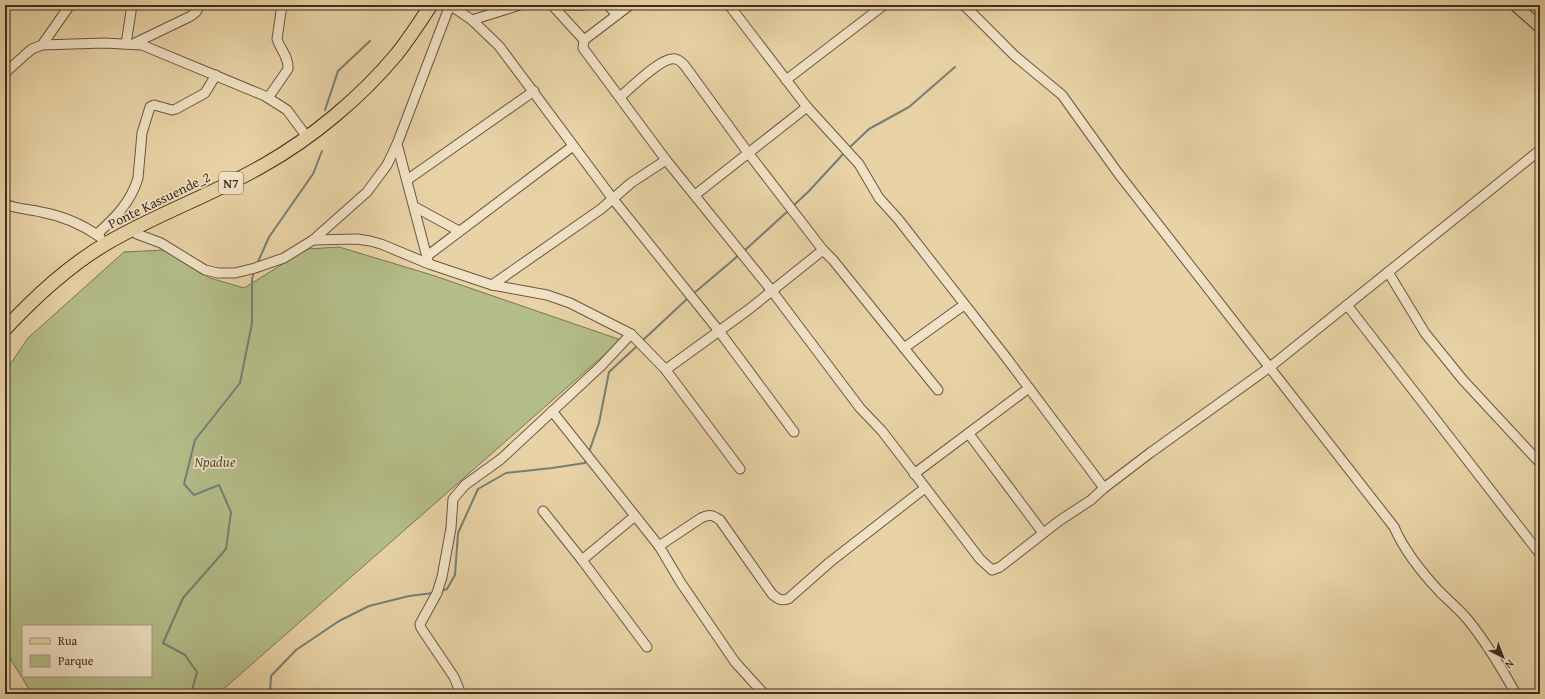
<svg xmlns="http://www.w3.org/2000/svg" width="1545" height="699" viewBox="0 0 1545 699" font-family="'Gentium Book Plus',serif">
<style>
.green{fill:#b3bd89;stroke:#7a7554;fill-rule:evenodd}
.lines{fill:none;stroke-linecap:round;stroke-linejoin:round}
.stream{stroke:#757f75;stroke-width:2}
.minor-casing{stroke:#6a5641;stroke-width:11}
.major-casing{stroke:#402d1f;stroke-width:13}
.highway-casing{stroke:#402d1f;stroke-width:15}
.minor{stroke:#f1e2c5;stroke-width:9}
.major{stroke:#e9d3a6;stroke-width:11}
.highway{stroke:#e9d3a6;stroke-width:13}
.labels{text-anchor:middle;dominant-baseline:central;stroke-width:3.5;stroke-linejoin:round;paint-order:stroke}
.shield{fill:#f1e2c5;stroke:#756351;stroke-width:1}
.shield-label{font-size:13px;font-weight:bold;fill:#402d1f}
.street-label{font-size:14px;fill:#402d1f;stroke:#f1e2c5}
.park-label{font-size:14px;font-style:italic;fill:#574a34;stroke:#f1e2c5}
</style>
<rect width="100%" height="100%" fill="#e9d3a6"/>
<filter id="stains"><feTurbulence type="fractalNoise" baseFrequency=".005" numOctaves="4"/><feColorMatrix values="0 0 0 0 .2 0 0 0 0 .09 0 0 0 0 .02 0 0 0 .5 -.17"/></filter>
<radialGradient id="worn" r=".72"><stop offset=".6" stop-color="#630" stop-opacity="0"/><stop offset="1" stop-color="#630" stop-opacity=".3"/></radialGradient>
<path class="green" d="M339 247 432 275 621 340 219 693 209 694H32L5 650V372L28 338 124 252 164 250 210 278 244 288 307 249ZM23 626H151V676H23Z"/>
<g class="lines">
<g class="stream">
<polyline points="325,110 338,71 370,41"/>
<polyline points="848,149 869,129 909,107 955,67"/>
<polyline points="792,207 809,191 845,152"/>
<polyline points="744,251 789,210"/>
<polyline points="257,264 269,237 313,174 322,151"/>
<polyline points="693,294 739,255"/>
<polyline points="642,341 688,298"/>
<polyline points="589,452 599,423 609,372 637,346"/>
<polyline points="441,591 447,589 455,575 458,533 478,489 506,473 552,468 585,463 586,458"/>
<polyline points="191,694 197,672 185,655 163,643 183,598 226,549 231,512 219,485 194,495 184,484 195,440 240,383 252,323 252,279 254,272"/>
<polyline points="270,694 271,676 296,650 339,621 369,606 409,596 433,593"/>
</g>
<g class="minor-casing">
<g id="minor">
<polyline points="450,5 472,20 499,46 613,199 719,331 794,432"/>
<polyline points="552,5 584,40"/>
<polyline points="568,5 583,5"/>
<polyline points="608,5 617,15"/>
<polyline points="630,5 584,40 583,48 666,160 772,291 860,408 882,431 980,559 992,570 1000,567 1059,521 1091,500 1104,488 1150,453 1270,367 1540,150"/>
<polyline points="729,5 807,107 859,164 879,198 898,219 1005,356 1104,488"/>
<path d="M964 5 1015 56 1062 95 1118 173 1394 527C1404 550 1423 574 1440 592 1449 601 1460 610 1468 620 1486 642 1502 669 1516 694"/>
<polyline points="472,20 520,5"/>
<polyline points="126,44 132,5"/>
<polyline points="133,44 191,16 196,12 200,5"/>
<polyline points="42,45 70,5"/>
<polyline points="5,73 26,54 32,49 42,45 104,43 142,45 265,96 287,110 307,137"/>
<polyline points="786,80 884,5"/>
<path d="M620 97C630 89 662 56 675 59 679 59 683 64 685 66L749 154 823 250"/>
<path d="M268 98 288 69C289 57 280 49 277 39L282 5"/>
<polyline points="397,144 428,261"/>
<polyline points="407,180 534,91"/>
<polyline points="695,195 807,107"/>
<path d="M5 204C16 209 29 209 41 212 63 216 82 224 100 237"/>
<polyline points="415,207 459,231"/>
<polyline points="132,229 137,234 161,243 205,270 218,273 235,273 255,268 284,258 313,240 367,192 387,165 397,144 450,5"/>
<path d="M97 234C115 218 131 202 138 178L142 133 150 107 154 105 172 110 176 109 205 93 216 75"/>
<polyline points="313,240 357,239 370,241 381,244 429,264 492,285 547,295 570,303 631,334 665,369 740,469"/>
<polyline points="427,256 573,146"/>
<polyline points="1388,272 1425,333 1463,380 1540,463"/>
<polyline points="492,285 601,209 631,183 666,160"/>
<polyline points="1347,305 1540,554"/>
<polyline points="904,348 938,390"/>
<polyline points="665,369 668,368 748,310 823,250 833,260 904,348 964,305"/>
<polyline points="552,411 659,546"/>
<polyline points="969,434 1043,533"/>
<polyline points="914,474 1029,388"/>
<polyline points="543,511 582,560 647,647"/>
<polyline points="582,560 635,516"/>
<polyline points="461,694 454,677 421,628 420,624 437,593 442,577 451,528 453,499 465,485 501,459 601,366 631,334"/>
<path d="M764 694 735 662 681 583 659 546 701 518C709 514 713 515 720 520L772 594C778 599 780 601 788 599L830 562 925 488"/>
</g>
</g>
<g class="major-casing">
<polyline id="major" points="1515,5 1540,27"/>
</g>
<g class="highway-casing">
<path id="highway" d="M5 329C36 296 69 265 109 242 159 213 214 194 264 165 312 138 361 97 396 55 409 39 420 22 431 5"/>
</g>
<use href="#minor" class="minor"/>
<use href="#major" class="major"/>
<use href="#highway" class="highway"/>
</g>
<g class="labels">
<rect class="shield" x="219" y="172" width="24" height="22" rx="3"/>
<g class="shield-label">
<text x="231" y="183">N7</text>
</g>
<g class="street-label">
<text transform="translate(159 200) rotate(-26)">Ponte Kassuende_2</text>
</g>
<g class="park-label">
<text x="215" y="462">Npadue</text>
</g>
</g>
<rect width="1545" height="699" fill="none" stroke="#e9d3a6" stroke-width="20"/>
<rect x="6" y="6" width="1533" height="687" fill="none" stroke="#402d1f" stroke-width="2"/>
<rect x="10" y="10" width="1525" height="679" fill="none" stroke="#402d1f"/>
<rect x="22" y="625" width="130" height="52" fill="#f1e2c5" stroke="#aa9a83"/>
<rect x="30" y="638" width="20" height="6" fill="#e9d3a6" stroke="#aa9a83"/>
<text x="58" y="645" font-size="12" fill="#402d1f">Rua</text>
<rect x="30" y="655" width="20" height="12" fill="#b3bd89" stroke="#aa9a83"/>
<text x="58" y="665" font-size="12" fill="#402d1f">Parque</text>
<g transform="translate(1503 657) rotate(138)" stroke="#f1e2c5" stroke-width="3" paint-order="stroke">
<path d="M0-3L7 15L0 10L-7 15Z" fill="#402d1f"/>
<text y="-6" font-size="11" font-weight="bold" text-anchor="middle" fill="#402d1f">N</text>
</g>
<rect width="100%" height="100%" filter="url(#stains)"/>
<rect width="100%" height="100%" fill="url(#worn)"/>
</svg>
